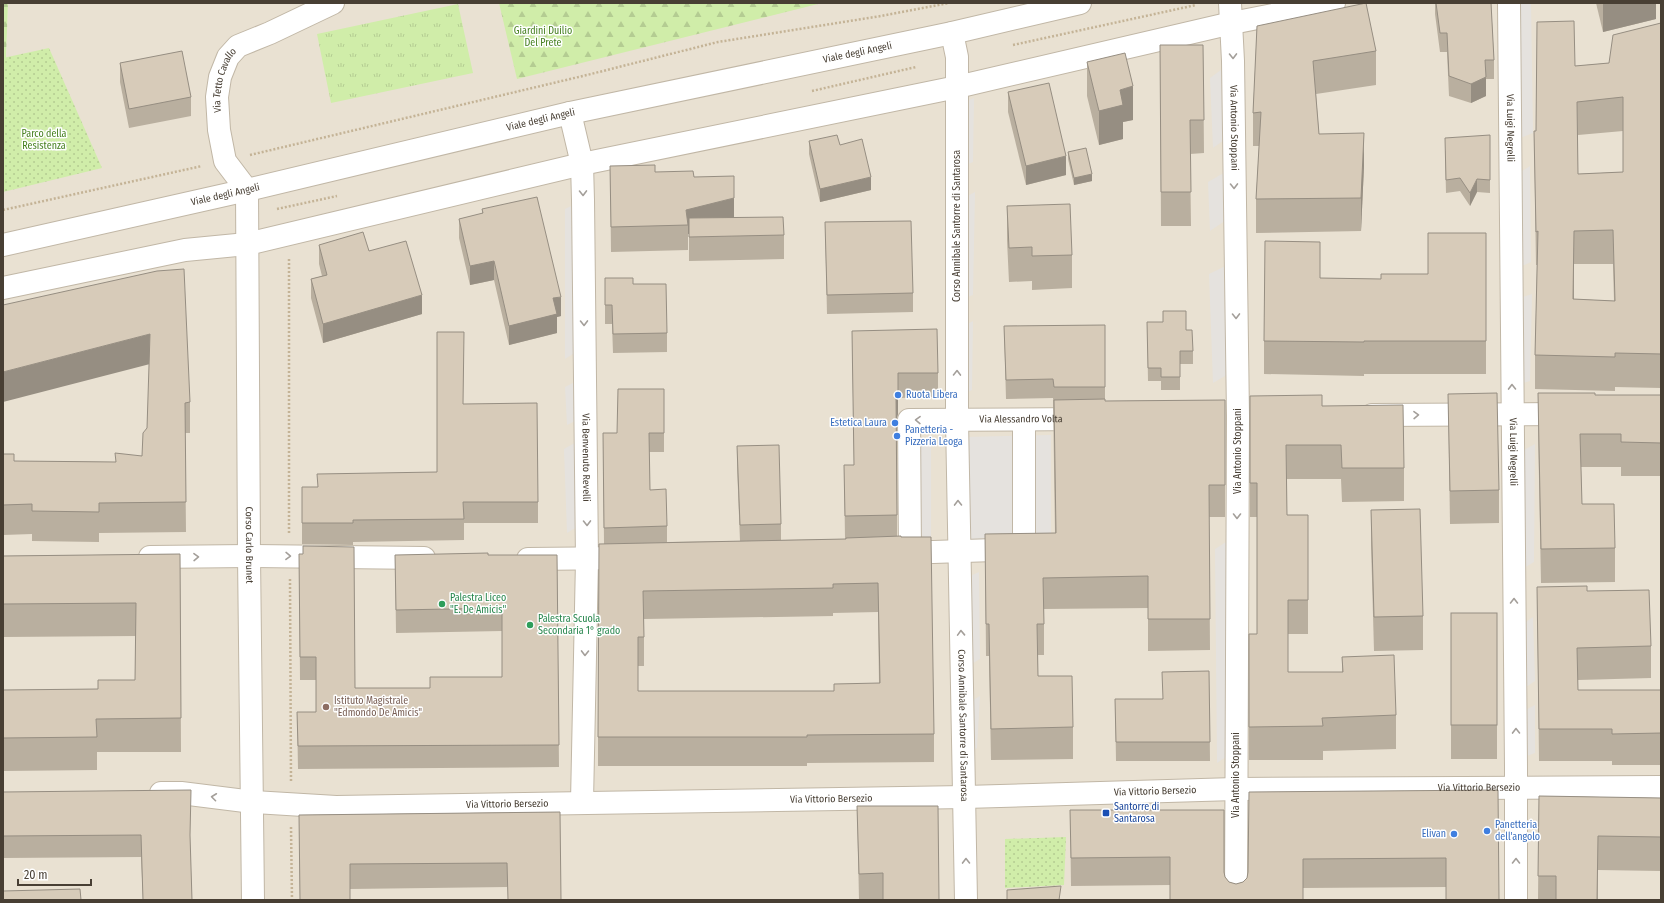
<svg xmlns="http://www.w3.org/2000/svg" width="1664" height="903" viewBox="0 0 1664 903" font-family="'Fira Sans Condensed',sans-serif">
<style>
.residential{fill:#e9e1d2}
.grass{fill:url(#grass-tufts)}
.forest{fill:url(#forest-firs)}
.park{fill:url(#park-dots)}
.parking{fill:#e5e2de}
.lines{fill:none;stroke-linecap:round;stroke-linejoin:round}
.minor-casing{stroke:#c1b7a6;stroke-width:24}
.path{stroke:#c4b396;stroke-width:2.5;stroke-dasharray:2 2;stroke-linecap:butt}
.minor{stroke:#fff;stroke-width:22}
.wall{fill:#b9af9f;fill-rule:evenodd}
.shaded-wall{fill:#968e82}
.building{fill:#d7cbb9;stroke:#968e82;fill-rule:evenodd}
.oneway{stroke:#a49f9a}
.shop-dot{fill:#3f7fe0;stroke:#fff;stroke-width:1.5}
.leisure-dot{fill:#2e9e5b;stroke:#fff;stroke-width:1.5}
.education-dot{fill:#8d6e63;stroke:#fff;stroke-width:1.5}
.transit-dot{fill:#1a4fb4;stroke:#fff;stroke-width:1.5}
.labels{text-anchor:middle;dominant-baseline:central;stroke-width:3;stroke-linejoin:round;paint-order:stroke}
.park-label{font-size:10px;fill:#468020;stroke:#fff}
.street-label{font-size:10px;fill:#483f34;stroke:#fff}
.shop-label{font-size:10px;fill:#366cbe;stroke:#fff;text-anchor:start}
.leisure-label{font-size:10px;fill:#27864d;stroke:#fff;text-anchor:start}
.education-label{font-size:10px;fill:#785e54;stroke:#fff;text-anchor:start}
.transit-label{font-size:10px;fill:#164399;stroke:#fff;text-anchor:start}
</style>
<defs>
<pattern id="grass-tufts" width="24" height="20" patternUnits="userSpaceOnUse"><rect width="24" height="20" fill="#d0eda9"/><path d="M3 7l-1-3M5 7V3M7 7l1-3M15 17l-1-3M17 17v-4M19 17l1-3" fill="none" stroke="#b4cc92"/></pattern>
<pattern id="forest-firs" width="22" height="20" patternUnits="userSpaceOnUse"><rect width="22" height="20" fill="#d0eda9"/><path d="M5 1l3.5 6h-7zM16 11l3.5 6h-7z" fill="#b4cc92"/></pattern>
<pattern id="park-dots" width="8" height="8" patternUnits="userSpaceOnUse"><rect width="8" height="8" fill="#d0eda9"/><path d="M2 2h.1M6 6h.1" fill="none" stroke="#b4cc92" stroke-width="1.8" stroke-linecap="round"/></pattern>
</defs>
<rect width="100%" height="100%" fill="#f4efe5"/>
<polygon class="residential" points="8,3 1661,3 1661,900 3,900 3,58 6,58"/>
<polygon class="grass" points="458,4 473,73 331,103 317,34"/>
<g class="forest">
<polygon points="3,3 8,3 6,58 3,58"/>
<polygon points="499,3 822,3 517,79"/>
</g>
<g class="park">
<polygon points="49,48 102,168 3,192 3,58"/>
<polygon points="1066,837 1064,885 1005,888 1005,839"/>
</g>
<g class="parking">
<polygon points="1509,3 1531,3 1533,133 1510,142"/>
<polygon points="1233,61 1234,133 1213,148 1210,78"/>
<polygon points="974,98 973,162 957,169 957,105"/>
<polygon points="1530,166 1531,262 1511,271 1510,179"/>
<polygon points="1234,167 1235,214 1210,231 1208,182"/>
<polygon points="975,192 973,295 957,301 958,201"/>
<polygon points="583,200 584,347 565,359 565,209"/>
<polygon points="1236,261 1237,369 1213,383 1209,274"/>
<polygon points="1532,294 1530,381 1512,386 1512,301"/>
<polygon points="973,321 972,390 957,398 958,329"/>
<polygon points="585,377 585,416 567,425 565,387"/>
<polygon points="909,435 931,441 931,540 910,530"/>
<polygon points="1051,435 1051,561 968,544 964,437"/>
<polygon points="585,437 587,521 567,533 564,449"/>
<polygon points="1535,444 1534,562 1514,574 1513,456"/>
<polygon points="1237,535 1235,751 1217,763 1215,549"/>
<polygon points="979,572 980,659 962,670 959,581"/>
<polygon points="1533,617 1535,681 1515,694 1515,630"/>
<polygon points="980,696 977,748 964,756 963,706"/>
<polygon points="1535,705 1535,753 1516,760 1516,715"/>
</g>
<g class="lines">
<g class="minor-casing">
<g id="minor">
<path id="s1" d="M1230 3 1233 61 1238 416 1236 900"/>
<path id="s2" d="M1509 3 1516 767V900"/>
<path id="s3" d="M952 33 957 57V420L966 900"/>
<path id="s4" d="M570 113 582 164 583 200 587 560 582 802"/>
<path id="s5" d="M247 190 249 556 253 900"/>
<path id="s6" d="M247 190 225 161 219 130 217 97 220 77 228 57 238 46 270 33 333 3"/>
<path id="s7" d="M3 245 247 190 570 113 952 33 1080 3"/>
<polyline points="3,288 185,250 247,244 582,164 957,87 1232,23 1334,3"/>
<polyline points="1372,415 1568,414"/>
<polyline points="902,553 1024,549 1024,420"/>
<path id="s8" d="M910 553 909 420 1084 419"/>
<polyline points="150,557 249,556 424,558"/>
<polyline points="528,559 630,558"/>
<path id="s9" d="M161 793H181L253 802 336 807 965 797 1235 789 1661 787"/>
</g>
</g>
<g class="path">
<polyline points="1013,45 1196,5"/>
<polyline points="812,91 916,67"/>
<polyline points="250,155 587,75 718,42 881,16 949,3"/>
<polyline points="277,209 337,196"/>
<polyline points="3,210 202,166"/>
<polyline points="289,259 289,534"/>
<polyline points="290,579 291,782"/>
<polyline points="291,827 292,900"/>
</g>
<use href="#minor" class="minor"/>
</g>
<g class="wall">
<polygon points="1435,3 1491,3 1494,60 1494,79 1486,79 1486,96 1471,103 1449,96 1447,52 1440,52 1435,14"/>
<polygon points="1596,3 1656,3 1656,19 1603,32"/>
<path d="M1661 23V388L1615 387V391L1535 389V355L1537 265H1536L1534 131H1536L1575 66 1609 63ZM1623 131V172L1578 174V135ZM1574 264H1613L1614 301 1574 299Z"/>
<polygon points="1257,26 1376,51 1376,85 1316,94 1319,134 1364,166 1361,231 1256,233 1256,199 1259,146 1253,146 1253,113"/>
<polygon points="1160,45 1203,45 1204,153 1190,154 1191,226 1161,226"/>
<polygon points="1087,62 1133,120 1123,122 1123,139 1099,145 1087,96"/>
<polygon points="120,63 191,97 191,116 129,128 120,82"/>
<polygon points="1008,92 1066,175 1026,185 1008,112"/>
<polygon points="1490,135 1490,193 1477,192 1470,206 1460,191 1446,193 1445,151"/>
<polygon points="809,141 840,145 871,190 820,202 809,154"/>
<polygon points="1068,152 1092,181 1074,185 1068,159"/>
<polygon points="610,166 694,177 734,217 784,235 784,259 689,261 689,234 688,234 688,250 611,252"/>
<polygon points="1007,206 1072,255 1072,288 1032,290 1032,281 1009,282 1007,240"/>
<polygon points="482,209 561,316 557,317 557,333 509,345 494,280 470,285 459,238 459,219 482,214"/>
<polygon points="825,222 913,293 913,312 827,314"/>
<polygon points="1486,233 1486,374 1364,374 1364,376 1264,374 1264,341 1320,278 1381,279 1428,274"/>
<polygon points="319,245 369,251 422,314 323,343 311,298 311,279 322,276 319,264"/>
<polygon points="157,271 190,402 190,433 185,433 186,532 99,533 99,542 32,541 32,534 3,535 3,454 14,461 115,462 142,456 147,428"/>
<polygon points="605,278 667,333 667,352 613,353 612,324 605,324"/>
<polygon points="1147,322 1186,330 1193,351 1193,364 1180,364 1180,390 1161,390 1161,381 1148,381"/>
<polygon points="1105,325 1105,401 1225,400 1225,517 1209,517 1210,650 1148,651 1148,608 1044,609 1044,655 1038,655 1038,676 1073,727 1073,759 991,760 989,656 986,656 985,534 1055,533 1053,398 1006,399 1004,326"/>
<path d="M852 331 938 373V397L898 398V414L897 419V536L934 734V762L807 763V766H598V737L604 544 603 433H617L664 389V452H649L650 490 667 526V542L740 541 737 465V446L781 524V540L845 539 844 465H854ZM878 612 879 683 834 691H638V666H644V619L833 616V613Z"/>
<polygon points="1538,393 1595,395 1661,395 1661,476 1621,476 1621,467 1581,467 1582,504 1615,548 1615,582 1541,583 1538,427"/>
<polygon points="1448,394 1499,490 1499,523 1450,524"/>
<polygon points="1250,396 1322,406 1404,468 1404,501 1342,502 1341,479 1287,479 1287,515 1308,515 1308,634 1288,634 1288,672 1342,672 1342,657 1396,715 1396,749 1323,751 1323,760 1249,760 1249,634 1257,634 1257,517 1250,517"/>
<polygon points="464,404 538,502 538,523 464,523 464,540 353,542 353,545 302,544 302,487 317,487 437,472"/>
<polygon points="1371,510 1423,616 1423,650 1374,651 1371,543"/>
<polygon points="180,554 181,752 97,752 97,770 3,771 3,690 98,689 135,680 136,636 3,637 3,556"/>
<polygon points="299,554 355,688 430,688 502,677 502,631 396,633 395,555 557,555 559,767 298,769 297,712 316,712 316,680 300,680"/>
<polygon points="1537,587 1587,591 1651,646 1651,678 1578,680 1578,690 1661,690 1661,765 1612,765 1612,761 1539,761"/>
<rect x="1451" y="613" width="46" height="146"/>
<polygon points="1209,671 1210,761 1116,761 1115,699 1162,699"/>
<polygon points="1498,790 1446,887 1303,888 1303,900 1170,900 1170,885 1071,886 1070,810 1224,872 1225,877 1229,882 1236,884 1243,882 1247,878"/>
<polygon points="3,792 190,842 192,900 143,900 141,857 3,858"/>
<polygon points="1539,796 1661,798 1661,871 1598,870 1598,900 1538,900"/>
<polygon points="857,806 939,900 859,900"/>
<polygon points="560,812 507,887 350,889 350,900 300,900 299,815"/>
</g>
<g class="shaded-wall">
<polygon points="1603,3 1656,3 1656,19 1603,32"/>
<polygon points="1486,77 1486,96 1471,103 1471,84"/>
<polygon points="1133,86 1133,120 1123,122 1123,139 1099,145 1099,111 1120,90"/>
<polygon points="1364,133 1364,166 1361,231 1361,198"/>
<polygon points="1066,156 1066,175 1026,185 1026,166"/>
<polygon points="1092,174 1092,181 1074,185 1074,178"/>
<polygon points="871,177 871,190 820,202 820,189"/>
<polygon points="1477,179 1477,192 1470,206 1470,193"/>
<polygon points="734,198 734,223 688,234 688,225 686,210"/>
<polygon points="1574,231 1574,264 1573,333 1573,299"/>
<polygon points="494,261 494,280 470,285 470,266"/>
<polygon points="422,295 422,314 323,343 323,324"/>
<polygon points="561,297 561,316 557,317 557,333 509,345 509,326 553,298"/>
<polygon points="150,334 150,364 3,402 3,372"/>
<polygon points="898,390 898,414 896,420 896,396"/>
</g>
<g class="building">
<polygon points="1366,3 1376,51 1313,61 1319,134 1364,133 1361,198 1256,199 1261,112 1253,113 1257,26"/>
<polygon points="1436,3 1491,3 1494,60 1485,60 1486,77 1471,84 1449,76 1447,33 1440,33"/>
<path d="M1574 21 1575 66 1609 63 1613 35 1661 23V354L1615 353V357L1535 355 1538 231 1536 232 1534 131H1536L1537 22ZM1623 97V172L1578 174 1577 102ZM1613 230 1615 301 1573 299 1574 231Z"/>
<polygon points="1160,45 1203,45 1204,120 1190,120 1191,192 1161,192"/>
<polygon points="182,51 191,97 129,109 120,63"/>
<polygon points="1125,53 1133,86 1120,90 1123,105 1099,111 1087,62"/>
<polygon points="1049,83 1066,156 1026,166 1008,92"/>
<polygon points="837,135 840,145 862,139 871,177 820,189 809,141"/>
<polygon points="1490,135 1490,180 1477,179 1470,193 1460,178 1446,180 1445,138"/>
<polygon points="1086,148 1092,174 1074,178 1068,152"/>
<polygon points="655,165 655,172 693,171 694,177 734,176 734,198 686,210 688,225 611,227 610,166"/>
<polygon points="537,197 561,297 553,298 557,314 509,326 494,261 470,266 459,219 483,213 482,209"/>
<polygon points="1070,204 1072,255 1032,256 1032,247 1009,248 1007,206"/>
<polygon points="783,217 784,235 689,237 689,218"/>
<polygon points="911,221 913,293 827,295 825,222"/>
<polygon points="363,232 369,251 406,241 422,295 323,324 311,279 327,275 319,245"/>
<polygon points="1428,233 1486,233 1486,341 1364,341 1364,342 1264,341 1265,241 1320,242 1320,278 1381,279 1381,274 1428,274"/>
<polygon points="184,269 190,402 185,403 186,502 99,503 99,512 32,511 32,504 3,505 3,454 14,454 14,461 116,462 115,453 142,456 143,433 147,428 150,334 3,372 3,305 157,271"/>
<polygon points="605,278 633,278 633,284 666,284 667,333 613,334 612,305 605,305"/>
<polygon points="1163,311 1186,311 1186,330 1192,330 1193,351 1180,351 1180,377 1161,377 1161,368 1148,368 1147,322 1163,322"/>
<polygon points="1105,325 1105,387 1054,387 1053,379 1006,380 1004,326"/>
<polygon points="937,329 938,373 898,373 898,390 896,396 897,515 845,516 844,465 854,465 852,331"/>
<polygon points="437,332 464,332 463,404 537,403 538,502 463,502 464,519 353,520 353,523 302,523 302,487 318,487 317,474 437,472"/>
<polygon points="618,389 664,389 664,433 649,433 650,490 666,489 667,526 604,528 603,433 617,433"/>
<polygon points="1497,393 1499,490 1450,491 1448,394"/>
<polygon points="1538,393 1595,393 1595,395 1661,395 1661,443 1621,442 1621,434 1580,434 1582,504 1614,504 1615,548 1541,549"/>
<polygon points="1322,395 1322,406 1403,405 1404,468 1342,468 1341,445 1286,445 1287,515 1308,515 1308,600 1288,600 1288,672 1343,672 1342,657 1394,655 1396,715 1322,718 1323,726 1249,727 1249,634 1257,634 1257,483 1250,483 1250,396"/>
<polygon points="1105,399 1105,401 1225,400 1225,485 1209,485 1210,619 1148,619 1148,576 1043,578 1044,624 1037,624 1038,676 1072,676 1073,727 991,729 989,624 986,624 985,534 1056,533 1054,400"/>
<polygon points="779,445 781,524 740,525 737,446"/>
<polygon points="1420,509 1423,616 1374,617 1371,510"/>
<path d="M901 536V537H931L934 734 807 735V737H598L599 544 846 539V538ZM878 583 880 683 834 684V691H638V637H644L643 591 833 588V584Z"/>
<polygon points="303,546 354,547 355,688 430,688 430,677 502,677 502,608 396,610 395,555 488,553 488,555 557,555 559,745 298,746 297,712 316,712 316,657 300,657 299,554 303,554"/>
<polygon points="180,554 181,718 96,719 97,737 3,738 3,690 98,689 98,680 135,680 136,603 3,604 3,556"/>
<polygon points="1587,586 1587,591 1649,590 1651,646 1577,648 1578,690 1661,690 1661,733 1612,734 1612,729 1539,729 1537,587"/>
<rect x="1451" y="613" width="46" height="112"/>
<polygon points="1209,671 1210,742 1116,742 1115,699 1163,699 1162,672"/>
<polygon points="191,790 190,835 192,900 143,900 141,835 3,836 3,792"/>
<polygon points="1498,790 1499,900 1446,900 1446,858 1303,859 1303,900 1170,900 1170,857 1071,858 1070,810 1224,810 1224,872 1225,877 1229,882 1236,884 1243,882 1247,878 1248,872 1249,792"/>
<polygon points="1539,796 1661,798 1661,837 1598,836 1597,900 1556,900 1556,876 1538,876"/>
<polygon points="857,806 938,806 939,900 883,900 883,873 859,874"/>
<polygon points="560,812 561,900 508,900 507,863 350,864 350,900 300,900 299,815"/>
<polygon points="1061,886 1059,900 1007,900 1007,890"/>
<polygon points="80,889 81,900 3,900 3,891"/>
</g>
<defs><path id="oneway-chevron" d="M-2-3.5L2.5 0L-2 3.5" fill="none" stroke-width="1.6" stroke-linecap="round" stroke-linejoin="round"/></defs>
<g class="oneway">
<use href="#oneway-chevron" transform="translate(1233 56) rotate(89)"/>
<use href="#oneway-chevron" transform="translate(1234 186) rotate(89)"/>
<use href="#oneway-chevron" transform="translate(583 193) rotate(89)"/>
<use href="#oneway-chevron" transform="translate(1236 316) rotate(89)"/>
<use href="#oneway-chevron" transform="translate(584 323) rotate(89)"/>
<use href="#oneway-chevron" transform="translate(957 373) rotate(-89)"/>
<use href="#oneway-chevron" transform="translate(1512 387) rotate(-91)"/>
<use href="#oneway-chevron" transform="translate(1416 415) rotate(-1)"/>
<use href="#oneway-chevron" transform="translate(918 420) rotate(-179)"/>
<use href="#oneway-chevron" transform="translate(958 503) rotate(-91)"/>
<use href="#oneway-chevron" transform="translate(1237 516) rotate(90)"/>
<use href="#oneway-chevron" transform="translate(587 523) rotate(89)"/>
<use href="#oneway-chevron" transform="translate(288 556) rotate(1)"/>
<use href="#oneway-chevron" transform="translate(196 557) rotate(-1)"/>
<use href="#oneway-chevron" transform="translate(1514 601) rotate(-90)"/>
<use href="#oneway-chevron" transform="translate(961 633) rotate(-92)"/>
<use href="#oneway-chevron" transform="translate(585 653) rotate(91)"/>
<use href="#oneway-chevron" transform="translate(1516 731) rotate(-91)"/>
<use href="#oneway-chevron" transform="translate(214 797) rotate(-173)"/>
<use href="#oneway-chevron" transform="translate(966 861) rotate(-91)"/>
<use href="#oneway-chevron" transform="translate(1516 861) rotate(-90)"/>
</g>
<g class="shop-dot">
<circle cx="898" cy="395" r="4"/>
<circle cx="895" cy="423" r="4"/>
<circle cx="897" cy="436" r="4"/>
<circle cx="1487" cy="831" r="4"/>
<circle cx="1454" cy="834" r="4"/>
</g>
<g class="leisure-dot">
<circle cx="442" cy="604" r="4"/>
<circle cx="530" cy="625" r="4"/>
</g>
<circle class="education-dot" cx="326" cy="707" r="4"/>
<rect class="transit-dot" x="1102" y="809" width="8" height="8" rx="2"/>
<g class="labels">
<g class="park-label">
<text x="543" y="31">Giardini Duilio<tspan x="543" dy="12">Del Prete</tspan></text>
<text x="44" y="134">Parco della<tspan x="44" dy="12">Resistenza</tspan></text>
</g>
<g class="street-label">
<text stroke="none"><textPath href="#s7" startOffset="876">Viale degli Angeli</textPath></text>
<text stroke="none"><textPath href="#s6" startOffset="119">Via Tetto Cavallo</textPath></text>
<text stroke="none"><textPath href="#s7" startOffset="552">Viale degli Angeli</textPath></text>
<text stroke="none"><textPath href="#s1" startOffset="125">Via Antonio Stoppani</textPath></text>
<text stroke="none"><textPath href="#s2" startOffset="125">Via Luigi Negrelli</textPath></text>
<text stroke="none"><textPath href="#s7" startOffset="228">Viale degli Angeli</textPath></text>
<text transform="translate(957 226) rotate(-90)">Corso Annibale Santorre di Santarosa</text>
<text stroke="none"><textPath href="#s8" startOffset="245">Via Alessandro Volta</textPath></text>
<text transform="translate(1238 451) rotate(-90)">Via Antonio Stoppani</text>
<text stroke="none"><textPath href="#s2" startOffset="449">Via Luigi Negrelli</textPath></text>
<text stroke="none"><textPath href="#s4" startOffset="346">Via Benvenuto Revelli</textPath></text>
<text stroke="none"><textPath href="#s5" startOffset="355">Corso Carlo Brunet</textPath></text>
<text stroke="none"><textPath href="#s3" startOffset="693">Corso Annibale Santorre di Santarosa</textPath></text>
<text transform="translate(1236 775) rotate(-90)">Via Antonio Stoppani</text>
<text stroke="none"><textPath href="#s9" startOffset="1319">Via Vittorio Bersezio</textPath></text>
<text stroke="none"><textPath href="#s9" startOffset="995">Via Vittorio Bersezio</textPath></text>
<text stroke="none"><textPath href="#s9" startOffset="671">Via Vittorio Bersezio</textPath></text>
<text stroke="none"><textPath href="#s9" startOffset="347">Via Vittorio Bersezio</textPath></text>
</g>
<g class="shop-label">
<text x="906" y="395">Ruota Libera</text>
<text x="887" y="423" text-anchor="end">Estetica Laura</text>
<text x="905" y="430">Panetteria -<tspan x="905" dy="12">Pizzeria Leoga</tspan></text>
<text x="1495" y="825">Panetteria<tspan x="1495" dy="12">dell'angolo</tspan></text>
<text x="1446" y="834" text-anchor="end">Elivan</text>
</g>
<g class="leisure-label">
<text x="450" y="598">Palestra Liceo<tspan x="450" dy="12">"E. De Amicis"</tspan></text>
<text x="538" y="619">Palestra Scuola<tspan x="538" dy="12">Secondaria 1° grado</tspan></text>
</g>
<g class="education-label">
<text x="334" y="701">Istituto Magistrale<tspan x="334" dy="12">"Edmondo De Amicis"</tspan></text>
</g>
<g class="transit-label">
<text x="1114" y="807">Santorre di<tspan x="1114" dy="12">Santarosa</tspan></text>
</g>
</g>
<rect width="1664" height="903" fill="none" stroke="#483f34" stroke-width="8"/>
<path d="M18 879v6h73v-6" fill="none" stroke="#483f34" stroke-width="2"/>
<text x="24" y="879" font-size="12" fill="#483f34" stroke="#ffffff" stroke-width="3" paint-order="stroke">20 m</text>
</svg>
